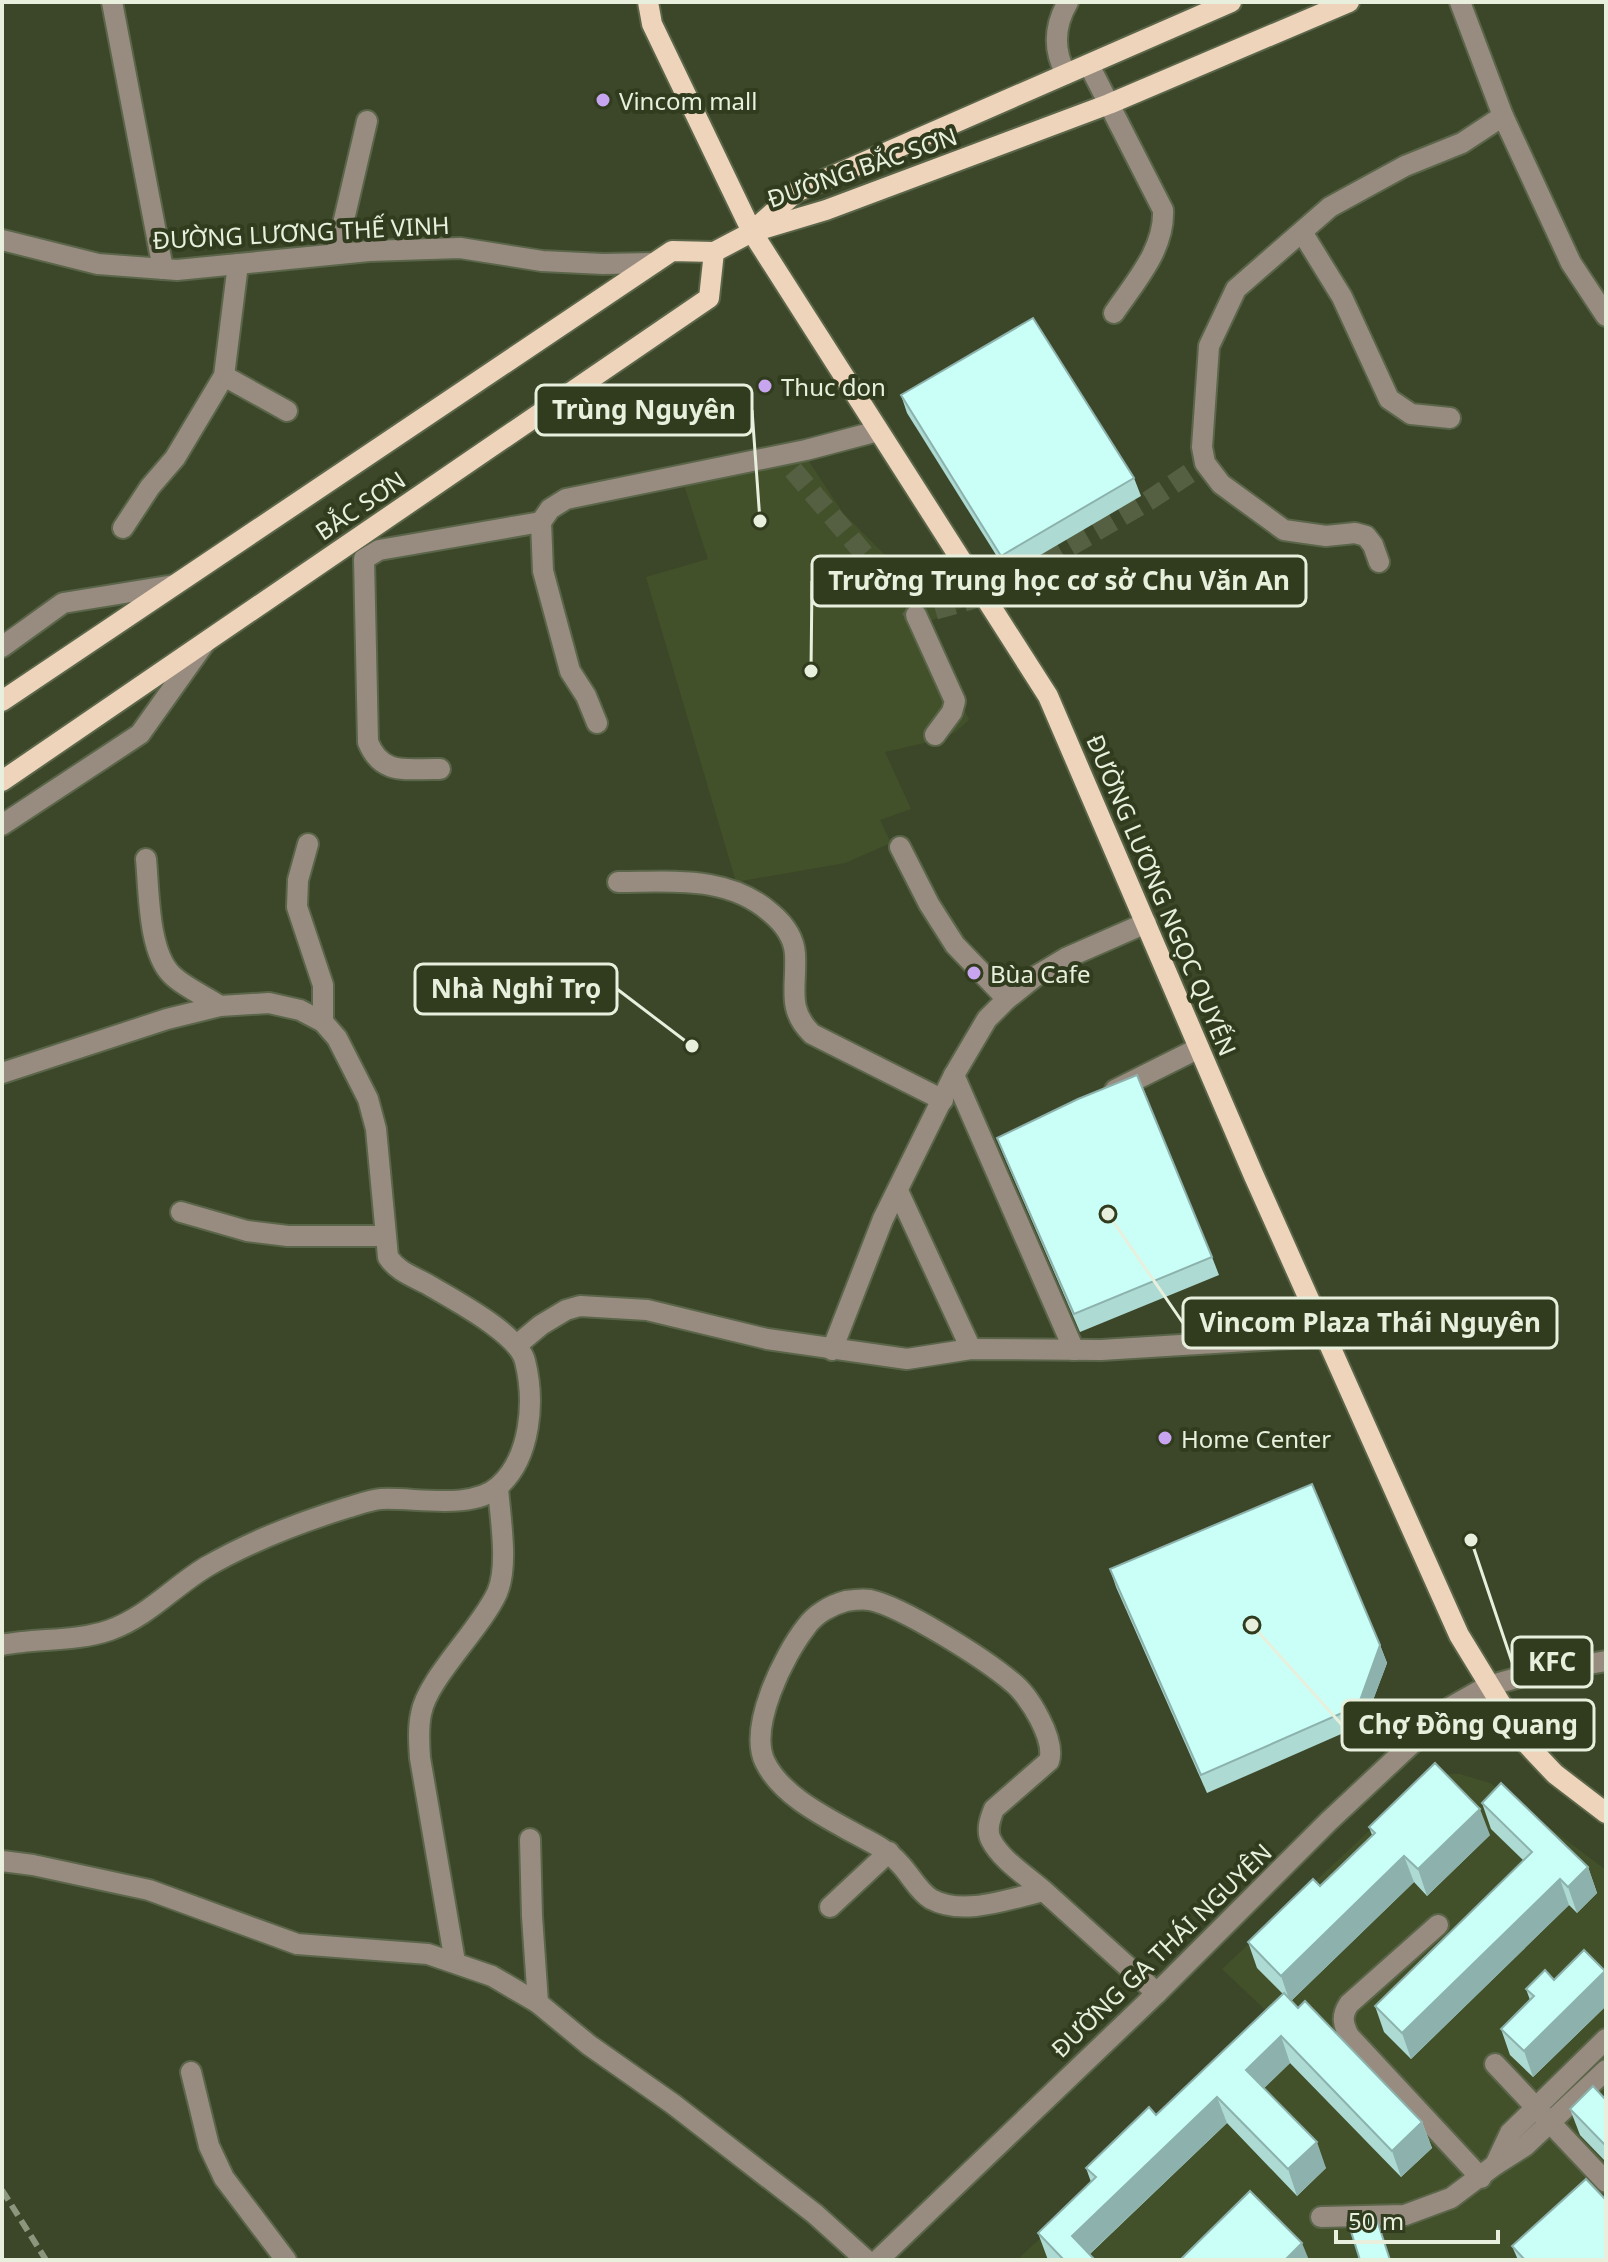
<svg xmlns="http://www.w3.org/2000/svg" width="1608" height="2262" viewBox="0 0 1608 2262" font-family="'Noto Sans',sans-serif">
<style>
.built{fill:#43512b}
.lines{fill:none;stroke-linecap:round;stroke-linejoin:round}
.minor-tunnel{stroke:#556043;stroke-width:20;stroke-dasharray:20 10;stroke-linecap:butt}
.minor-casing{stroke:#5a6549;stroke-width:24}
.major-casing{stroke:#5a6549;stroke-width:24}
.minor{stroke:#988c80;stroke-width:20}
.major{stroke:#eed4bb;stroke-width:20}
.rail{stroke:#8c967d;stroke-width:6;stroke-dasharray:12 6;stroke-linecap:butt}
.wall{fill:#addbd4}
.shaded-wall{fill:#8db2ad}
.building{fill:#c9fff7;stroke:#8db2ad;stroke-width:2}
.poi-dot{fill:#c8a5ef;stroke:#313c1e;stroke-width:3}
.labels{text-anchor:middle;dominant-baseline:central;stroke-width:8;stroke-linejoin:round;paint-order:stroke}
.poi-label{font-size:24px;fill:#e8f0dd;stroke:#313c1e;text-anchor:start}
.street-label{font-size:24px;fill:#e8f0dd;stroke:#313c1e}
.leader{fill:none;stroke:#e8f0dd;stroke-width:3}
.callout-dot{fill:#e8f0dd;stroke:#313c1e;stroke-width:3}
.callout{fill:#313c1e;stroke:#e8f0dd;stroke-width:3}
.callout-label{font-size:26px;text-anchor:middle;font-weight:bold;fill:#e8f0dd}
</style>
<rect width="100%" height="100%" fill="#3b4728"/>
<g class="built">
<polygon points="808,460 843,513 885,555 919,605 959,589 969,605 928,622 969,720 954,733 933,741 885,752 911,809 880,820 891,843 845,863 736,882 646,577 708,559 684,485"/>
<polygon points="1447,1774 1460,1774 1490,1783 1606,1870 1606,2260 1017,2260 1275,2019 1222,1969 1421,1782"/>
</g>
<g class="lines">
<polyline class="minor-tunnel" points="793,470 916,615 984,596 1148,501 1205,463"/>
<g class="minor-casing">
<g id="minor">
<polyline points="112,2 163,269"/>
<polyline points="1460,2 1503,116 1571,263 1606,316"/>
<path d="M1089 65 1163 210C1165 249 1135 282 1114 313"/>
<path d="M1066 74C1053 50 1054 26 1068 2"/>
<polyline points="1302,232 1342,297 1389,399 1411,414 1450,418"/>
<polyline points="2,240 98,264 177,270 369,251 460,248 542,261 603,264 654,263"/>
<polyline points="336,254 367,121"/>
<polyline points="224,376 287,411"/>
<polyline points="123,528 150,487 175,458 224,376 238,264"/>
<polyline points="1379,562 1373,545 1366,536 1355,533 1326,536 1284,530 1221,484 1205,463 1202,447 1209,346 1236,289 1330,207 1405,166 1462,143 1503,116"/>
<polyline points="916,615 955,701 952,712 935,735"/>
<polyline points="2,647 63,603 174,585"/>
<polyline points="597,723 586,696 570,671 543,571 541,522 550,509 566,499 806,450 878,431"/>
<path d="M440 769C408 768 382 777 368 742L364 559 379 550 541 522"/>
<polyline points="2,825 140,734 204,644"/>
<polyline points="308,844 298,880 297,907 323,985 323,1022"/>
<polyline points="900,847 929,904 955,945 1007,999"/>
<path d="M146 859C149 890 148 952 172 975 184 987 205 996 220 1006"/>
<path d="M618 882C672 882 728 875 771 913 784 924 794 937 795 954 797 987 786 1009 812 1034L943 1100"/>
<path d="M2 1073 167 1019 220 1006 269 1003 300 1010 323 1022 337 1038 368 1099 376 1129 388 1257C397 1271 412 1276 427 1284 452 1299 518 1333 525 1361 535 1401 531 1457 499 1486 472 1511 414 1497 381 1499 369 1500 357 1505 346 1508 298 1523 249 1542 206 1567 173 1587 147 1617 110 1630 76 1642 37 1638 2 1645"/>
<polyline points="954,1075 1074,1350"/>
<polyline points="1115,1090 1199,1048"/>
<polyline points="898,1191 971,1349"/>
<polyline points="181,1212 247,1231 288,1236 385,1236"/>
<polyline points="517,1345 541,1325 566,1310 580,1306 647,1310 767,1339 907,1359 971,1349 1101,1350 1326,1336"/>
<polyline points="832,1350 883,1219 954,1075 987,1019 1007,999 1036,976 1066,958 1146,923"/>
<polyline points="530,1839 532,1916 538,2003"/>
<polyline points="2,1861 33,1865 149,1890 297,1944 428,1954 492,1976 538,2003 589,2045 673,2104 815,2214 866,2260"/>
<path d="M1044 1891C1011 1898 964 1917 931 1899 918 1891 910 1874 899 1863 887 1849 870 1842 854 1833 823 1816 781 1795 765 1762 748 1727 784 1655 806 1627 815 1614 831 1605 846 1601 853 1600 863 1599 870 1600 903 1607 985 1659 1012 1682 1029 1695 1056 1740 1049 1761L994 1809C990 1819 986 1830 991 1840 1001 1860 1028 1877 1045 1892 1082 1925 1119 1959 1157 1993"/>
<polyline points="830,1907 889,1852"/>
<path d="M1438 1925 1349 2004C1341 2016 1343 2024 1349 2036L1481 2178"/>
<path d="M455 1962 420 1758C419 1743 418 1728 421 1714 427 1679 480 1630 497 1593 509 1566 500 1517 498 1488"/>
<polyline points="1495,2064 1606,2182"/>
<polyline points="191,2072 209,2146 224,2178 286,2260"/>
<polyline points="1495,2165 1510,2133 1606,2039"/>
<polyline points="1321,2217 1405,2215 1451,2198 1495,2165 1525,2146 1606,2070"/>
<polyline points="878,2260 1157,1993 1329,1821 1451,1707 1488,1686 1527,1675 1606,1661"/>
</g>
</g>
<g class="major-casing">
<g id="major">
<polyline points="648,2 652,24 752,232 1048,696 1254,1176 1459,1635 1523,1740 1555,1774 1606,1813"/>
<polyline points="758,226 796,192 1231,2"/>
<polyline points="2,701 672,251 714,252 752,232 826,210 1109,104 1349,2"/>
<polyline points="2,781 709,298 714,252"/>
</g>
</g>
<use href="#minor" class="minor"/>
<use href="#major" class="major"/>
<polyline class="rail" points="2,2190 46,2260"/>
</g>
<g class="wall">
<polygon points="901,395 1134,478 1141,496 1008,574 907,413"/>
<polygon points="997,1138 1212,1257 1219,1275 1080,1332 1004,1156"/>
<polygon points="1110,1569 1380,1645 1387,1663 1364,1724 1207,1793 1116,1587"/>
<polygon points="1482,1803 1588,1867 1597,1893 1577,1913 1569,1905 1411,2059 1384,2032 1375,2006 1524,1861 1491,1829"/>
<polygon points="1369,1827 1490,1835 1427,1896 1414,1882 1291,2001 1422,2122 1432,2148 1401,2177 1290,2063 1264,2088 1326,2168 1297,2196 1227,2123 1090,2254 1095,2260 1048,2260 1038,2233 1091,2182 1086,2168 1156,2115 1283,1994 1257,1968 1248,1942 1320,1886 1372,1835"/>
<polygon points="1605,1971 1606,2006 1533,2077 1510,2055 1501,2029 1530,2000 1526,1989"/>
<polygon points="1606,2100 1606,2162 1580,2135 1570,2109"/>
<polygon points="1512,2246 1606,2260 1518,2260"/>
</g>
<g class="shaded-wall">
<polygon points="1380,1645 1387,1663 1364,1724 1358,1706"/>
<polygon points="1480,1809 1490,1835 1427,1896 1418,1869"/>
<polygon points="1404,1856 1414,1882 1290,2002 1281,1976"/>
<polygon points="1588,1867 1597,1893 1577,1913 1568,1887"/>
<polygon points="1560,1879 1569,1905 1411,2059 1402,2033"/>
<polygon points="1605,1971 1606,2006 1533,2077 1524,2051"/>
<polygon points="1281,2036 1290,2063 1256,2096 1246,2070"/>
<polygon points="1217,2097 1227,2123 1083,2260 1072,2236"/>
<polygon points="1422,2122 1432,2148 1401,2177 1392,2151"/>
<polygon points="1317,2142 1326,2168 1297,2196 1288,2169"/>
<polygon points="1302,2243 1309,2260 1285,2260"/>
</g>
<g class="building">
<polygon points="1033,318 1134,478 1001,556 901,395"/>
<polygon points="1137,1075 1212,1257 1074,1314 997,1138 1078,1099"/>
<polygon points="1312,1484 1380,1645 1358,1706 1201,1775 1110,1569"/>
<polygon points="1435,1763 1480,1809 1418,1869 1404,1856 1281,1976 1248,1942 1313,1879 1320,1886 1375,1833 1369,1827"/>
<polygon points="1501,1783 1588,1867 1568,1887 1560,1879 1402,2033 1375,2006 1532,1852 1482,1803"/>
<polygon points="1584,1950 1605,1971 1524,2051 1501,2029 1534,1996 1526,1989 1545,1970 1554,1980"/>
<polygon points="1284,1993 1298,2008 1305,2001 1422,2122 1392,2151 1281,2036 1246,2070 1317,2142 1288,2169 1217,2097 1072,2236 1095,2260 1064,2260 1038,2233 1096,2177 1086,2168 1149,2107 1156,2115"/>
<polygon points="1593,2086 1606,2100 1606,2146 1570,2109"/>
<polygon points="1586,2179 1606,2200 1606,2260 1525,2260 1512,2246"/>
<polygon points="1250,2191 1302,2243 1285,2260 1180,2260"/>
<polygon points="1375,2214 1390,2260 1360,2260 1348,2222"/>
</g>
<g class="poi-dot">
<circle cx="603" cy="100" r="8"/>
<circle cx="765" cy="386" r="8"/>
<circle cx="974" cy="973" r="8"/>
<circle cx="1165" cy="1438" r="8"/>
</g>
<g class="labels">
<g class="poi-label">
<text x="619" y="100">Vincom mall</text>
<text x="781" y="386">Thuc don</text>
<text x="990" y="973">Bùa Cafe</text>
<text x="1181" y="1438">Home Center</text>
</g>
<g class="street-label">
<text transform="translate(862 167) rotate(-19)">ĐƯỜNG BẮC SƠN</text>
<text transform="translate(301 232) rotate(-3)">ĐƯỜNG LƯƠNG THẾ VINH</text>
<text transform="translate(360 505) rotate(-34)">BẮC SƠN</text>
<text transform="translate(1162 895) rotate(67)">ĐƯỜNG LƯƠNG NGỌC QUYẾN</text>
<text transform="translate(1161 1950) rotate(-44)">ĐƯỜNG GA THÁI NGUYÊN</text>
</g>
</g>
<path class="leader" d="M760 521L752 410M811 671L812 581M692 1046L617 989M1108 1214L1183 1323M1471 1540L1512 1662M1252 1625L1342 1725"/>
<g class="callout-dot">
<circle cx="760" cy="521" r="8"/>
<circle cx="811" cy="671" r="8"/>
<circle cx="692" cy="1046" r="8"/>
<circle cx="1108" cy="1214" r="8"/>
<circle cx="1471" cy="1540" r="8"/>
<circle cx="1252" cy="1625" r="8"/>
</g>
<g class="callout">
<rect x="536" y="385" width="216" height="50" rx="8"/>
<rect x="812" y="556" width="494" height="50" rx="8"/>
<rect x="415" y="964" width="202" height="50" rx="8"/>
<rect x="1183" y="1298" width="374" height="50" rx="8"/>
<rect x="1512" y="1637" width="80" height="50" rx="8"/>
<rect x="1342" y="1700" width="252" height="50" rx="8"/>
</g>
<g class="callout-label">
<text x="644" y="419">Trùng Nguyên</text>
<text x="1059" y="590">Trường Trung học cơ sở Chu Văn An</text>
<text x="516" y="998">Nhà Nghỉ Trọ</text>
<text x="1370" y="1332">Vincom Plaza Thái Nguyên</text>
<text x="1552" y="1671">KFC</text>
<text x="1468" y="1734">Chợ Đồng Quang</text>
</g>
<rect width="1608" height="2262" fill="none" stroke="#e8f0dd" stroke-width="8"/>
<path d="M1336 2230v12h162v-12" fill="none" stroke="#e8f0dd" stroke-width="4"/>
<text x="1348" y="2230" font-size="24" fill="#e8f0dd" stroke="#313c1e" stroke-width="6" paint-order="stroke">50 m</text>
</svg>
